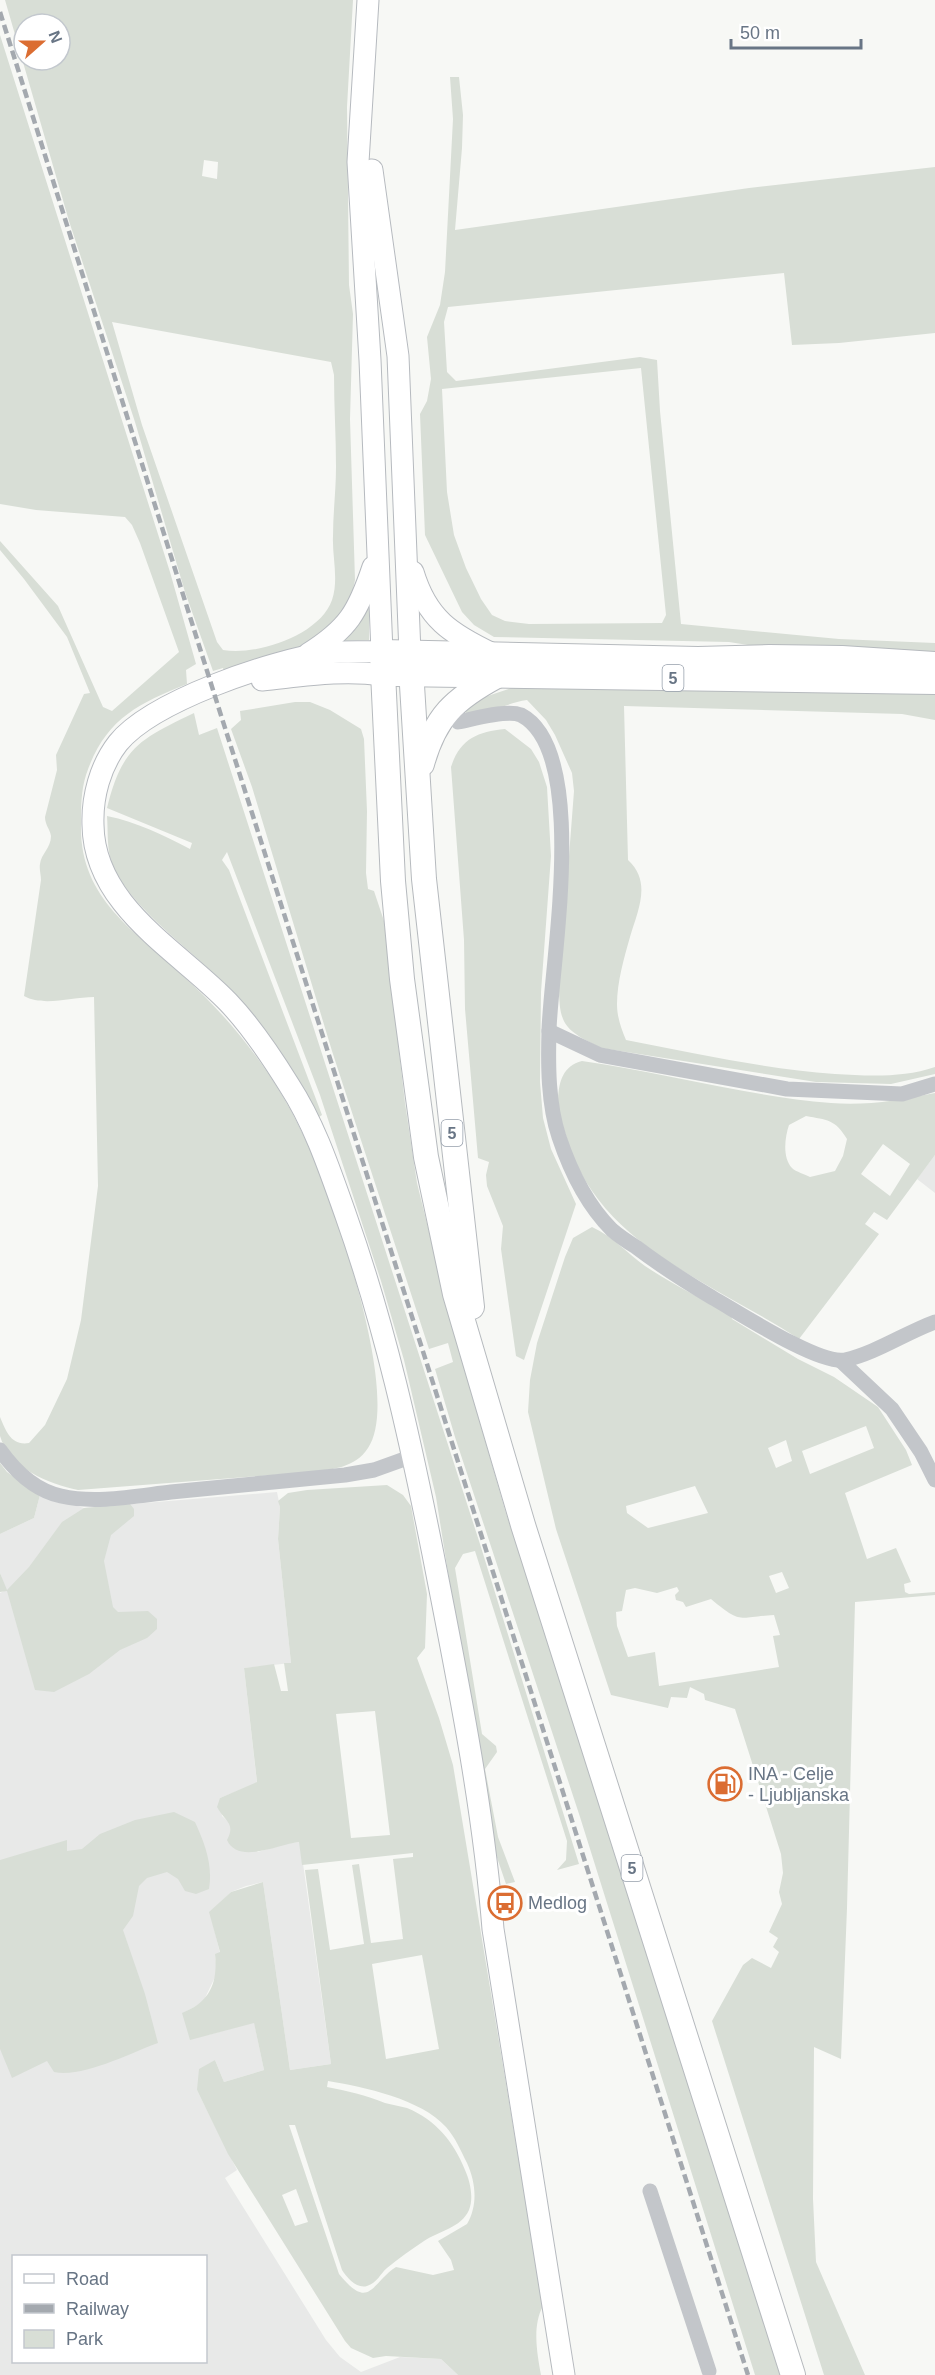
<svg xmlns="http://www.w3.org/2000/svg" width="935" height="2375" viewBox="0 0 935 2375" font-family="Arial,sans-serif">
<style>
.built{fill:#e8e9e8;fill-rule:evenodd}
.green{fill:#d8ded6;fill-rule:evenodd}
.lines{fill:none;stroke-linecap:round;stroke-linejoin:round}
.secondary-casing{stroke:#b6babf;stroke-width:23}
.primary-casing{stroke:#b6babe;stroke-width:26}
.street{stroke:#c3c6ca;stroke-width:15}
.secondary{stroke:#fff;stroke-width:21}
.primary{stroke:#fff;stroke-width:24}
.rail{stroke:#a4a9af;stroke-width:4.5;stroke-dasharray:9 4.5;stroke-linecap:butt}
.labels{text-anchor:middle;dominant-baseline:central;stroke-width:6;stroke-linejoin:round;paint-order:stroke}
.shield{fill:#fff;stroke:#959eaa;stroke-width:1.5}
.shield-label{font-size:16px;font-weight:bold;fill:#687585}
.poi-label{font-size:18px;fill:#687585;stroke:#fff;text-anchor:start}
</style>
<rect width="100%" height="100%" fill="#f7f8f5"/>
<g class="built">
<polygon points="935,1155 935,1193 917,1179"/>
<path d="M277 1492 280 1507 278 1539 291 1663 244 1668 257 1783 220 1798 222 1816 231 1824 232 1831 258 1852 282 1844 300 1842 331 2064 290 2070 263 1882 246 1886 231 1892 210 1912 220 1953 215 1955 217 1973 203 2002 187 2011 208 2035 254 2022 264 2070 224 2082 215 2060 197 2090 237 2170 225 2178 326 2340 340 2357 361 2372 400 2357 441 2359 458 2375H0V1593L6 1590 0 1573V1534L34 1518 40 1495 84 1508ZM14 2256H206V2362H14Z"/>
</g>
<g class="green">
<path d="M5 0H353L347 107 349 285 353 314 350 419 355 580 351 600 345 615 310 646 225 674 223 668 213 671 185 592 135 422 69 221ZM24 24H60V60H24ZM204 160 218 162 217 179 202 176ZM112 322 331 362 334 375C334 406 336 437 336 467 336 490 333 513 333 536 332 557 339 579 332 600 320 635 257 656 223 650L217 642 142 425Z"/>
<path d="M0 35 170 572 196 664 186 670 187 684C136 704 104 721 86 775 81 791 81 807 81 824 79 898 134 930 182 975 213 1003 240 1033 263 1066 280 1090 295 1116 307 1143 332 1198 403 1397 368 1448 355 1468 333 1469 312 1472L78 1490C49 1484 9 1468 0 1436 0 1430 0 1422 0 1417 6 1431 11 1446 29 1443L45 1425 67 1379 81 1320 98 1186 94 997C72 997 43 1007 24 996L41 880C41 875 39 869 40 864 41 854 51 848 51 836 50 829 45 825 45 817L57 770 56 755 84 694 90 693 67 637 24 579 0 550V541L58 606 103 707 112 711 179 652 140 543 132 525 125 517 36 510 0 504Z"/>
<path d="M450 77H459L463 115 462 148 455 230 749 188 935 167V333L839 343 792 345 784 273 448 307 444 322 447 372 456 381 640 357 657 360 660 411 681 624 839 639 935 643V656L794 652 729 642 494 637 474 625 462 612 425 535 420 414 427 401 431 379 427 337 440 305 445 272 453 119ZM641 368 666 615 662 623 529 624 505 621 492 615 481 599 466 568 454 535 447 492 442 389Z"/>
<polygon points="367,608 369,609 369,640 342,641 362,619"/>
<path d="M517 686 935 689V720L902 714 624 706 628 860C652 882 638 910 630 937 624 958 617 982 617 1004 617 1017 621 1028 626 1040 695 1053 764 1069 835 1074 868 1076 903 1078 935 1067V1074L891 1084 816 1082 601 1048C565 1030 559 1026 559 986L574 791 572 773 555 735 546 720 527 700C505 703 488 716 466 713L464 710 473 701Z"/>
<polygon points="295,702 310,702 330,710 361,729 364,739 367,811 366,873 368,889 374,891 384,921 405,1103 417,1183 452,1325 505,1510 562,1684 782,2375 755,2375 580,1817 455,1437 435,1369 453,1362 448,1343 429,1349 332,1051 252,787 231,729 241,720 240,711"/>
<path d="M194 713 199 735 217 728 480 1544 579 1864 557 1870 566 1860 567 1841 475 1551 463 1554 455 1568 482 1734 496 1746 497 1752 485 1769 498 1837 515 1882 506 1884 490 1837 436 1497 404 1360 381 1281 320 1095 227 852 222 860 229 870 322 1115 319 1117C296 1073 269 1031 236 995 203 958 122 904 110 857 107 844 108 829 107 816 137 822 163 835 190 849L192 843 107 808C122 747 140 739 194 713Z"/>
<path d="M505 729 531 749 539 762 547 787 551 856 541 992 540 1082 543 1118 551 1149 576 1204 524 1360 516 1356 501 1249 503 1226 487 1186 486 1175 489 1162 478 1158 465 1009 464 940 451 767C460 739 477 732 505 729Z"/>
<path d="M582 1061C665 1073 747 1096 831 1103 866 1106 901 1100 935 1093V1155L887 1220 874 1212 865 1224 879 1234 799 1339C714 1283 599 1246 567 1139 563 1125 558 1113 558 1099 559 1081 563 1066 582 1061ZM806 1116C827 1120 835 1119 847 1139L843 1156 835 1171 810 1177C805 1174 796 1172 792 1168 782 1157 785 1137 789 1125ZM883 1144 910 1164 890 1196 861 1174Z"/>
<path d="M592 1227C612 1236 627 1253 645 1266 672 1284 702 1299 731 1315L732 1319 798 1359 834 1377 878 1407 906 1450 912 1465 845 1493 867 1559 896 1548 911 1582 904 1584 905 1592 909 1594 935 1592V1595L855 1602 847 1908 841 2059 814 2047 813 2199 816 2262 865 2375H824L712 2021 743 1965 752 1958 771 1968 779 1952 773 1947 778 1938 769 1932 782 1904 779 1892 783 1873 781 1854 735 1709 705 1700 704 1694 690 1687 687 1698 671 1697 668 1708 611 1695 556 1529 528 1412 530 1380 537 1343 565 1257 573 1238ZM866 1426 874 1448 810 1474 802 1451ZM786 1440 792 1461 776 1468 768 1448ZM695 1486 708 1513 648 1528 627 1513 626 1506ZM782 1572 789 1588 776 1593 769 1576ZM677 1587 679 1591 675 1595 676 1600 683 1602 686 1607 711 1599C742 1625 738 1617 774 1615L780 1635 773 1636 779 1667 659 1686 655 1652 628 1657 617 1626 616 1612 622 1611 626 1590 635 1588 657 1593Z"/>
<polygon points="0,1463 7,1472 40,1495 34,1518 0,1534"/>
<path d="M387 1485 403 1495 411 1506 427 1594 425 1648 417 1658 439 1718 453 1765 543 2306C532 2326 537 2353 541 2375H458L441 2359 386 2356 373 2358 351 2348 345 2341 228 2154 197 2090 199 2069 215 2060 224 2082 264 2070 254 2023 190 2040 182 2013C210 2002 218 1983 215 1954L220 1952 209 1912 231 1892 263 1882 290 2070 331 2064 305 1870 318 1869 330 1950 364 1944 352 1865 359 1864 371 1943 403 1939 393 1859 413 1857V1853L302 1865 299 1842C279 1844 238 1865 227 1840 236 1823 225 1822 217 1807L220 1798 257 1782 244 1668 274 1664 281 1691H288L284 1663H291L278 1539 280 1507 278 1501 288 1493 307 1490ZM375 1711 390 1835 351 1838 336 1714ZM422 1955 439 2049 386 2059 372 1964ZM328 2081C364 2087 421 2099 446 2127 455 2137 461 2151 467 2163 476 2183 478 2205 467 2224L438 2241 451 2260 454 2270 433 2275 396 2267C371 2283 370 2312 339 2274L289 2125H295L342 2270C347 2278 357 2289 367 2286 377 2283 380 2274 387 2268 399 2258 412 2249 424 2241 439 2231 461 2228 469 2210 474 2198 470 2181 465 2170 454 2142 436 2120 407 2108 400 2106 392 2105 385 2103 366 2095 347 2091 327 2087ZM296 2189 308 2222 295 2226 282 2195Z"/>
<polygon points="130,1504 134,1509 134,1516 111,1535 104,1561 113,1607 118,1612 148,1611 157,1619 157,1629 147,1638 120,1650 89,1674 54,1692 35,1690 7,1591 0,1592 0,1573 7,1590 29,1567 62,1522 84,1508"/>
<path d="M174 1812 195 1822C205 1844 213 1865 209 1889L196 1894 185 1891 178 1879 167 1872 147 1878 139 1886 133 1916 123 1930 145 1994 158 2043C130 2053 83 2078 54 2072L47 2061 12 2078 0 2049V1860L67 1840V1851L82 1849 100 1834 135 1820Z"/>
</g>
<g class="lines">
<g class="secondary-casing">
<g id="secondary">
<path d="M368 0 358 162 370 360 382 652C363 652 345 651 326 653 273 660 152 701 118 743 100 766 92 797 93 825 94 906 178 950 228 1002 252 1027 271 1056 289 1085 315 1125 330 1171 346 1216 385 1326 410 1439 433 1554 457 1677 483 1803 493 1929L564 2375"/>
<polyline points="372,170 398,356 410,653"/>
<path d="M413 572C427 619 451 634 493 654"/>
<path d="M308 654C348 629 358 612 373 567"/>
<path d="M262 680C302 676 342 669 382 675"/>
</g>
</g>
<g class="primary-casing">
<g id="primary">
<polyline points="410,653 424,879 472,1307"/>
<polyline points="396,674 935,682"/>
<path d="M422 764C435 717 454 699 497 676"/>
<polyline points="793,2375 523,1525 455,1294 426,1157 402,979 393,881 382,652 698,659 769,657 842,658 935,664"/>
</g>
</g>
<g class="street">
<path d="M458 722C474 719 507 709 521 715 590 751 551 964 549 1030 548 1065 548 1104 559 1137 570 1170 587 1205 612 1230 619 1236 628 1242 636 1247 661 1266 686 1282 713 1298 738 1312 819 1365 845 1360 876 1353 905 1333 935 1322"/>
<polyline points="549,1031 600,1055 787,1089 902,1094 935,1084"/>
<polyline points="841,1361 892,1409 921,1452 935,1480"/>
<path d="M0 1450C15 1471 34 1490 61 1496 95 1504 136 1496 171 1492 229 1486 287 1481 345 1475L374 1470 413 1456"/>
<polyline points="650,2191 709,2371"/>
</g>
<use href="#secondary" class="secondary"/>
<use href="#primary" class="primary"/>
<polyline class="rail" points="0,12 219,709 748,2375"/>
</g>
<defs>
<g id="fuel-ring" transform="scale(1.725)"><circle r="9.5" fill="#fff" stroke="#db6d32" stroke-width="1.5"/><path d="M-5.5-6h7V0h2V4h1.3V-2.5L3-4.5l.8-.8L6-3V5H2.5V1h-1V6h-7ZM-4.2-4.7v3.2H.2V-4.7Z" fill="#db6d32"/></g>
<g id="bus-ring" transform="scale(1.725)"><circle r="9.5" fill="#fff" stroke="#db6d32" stroke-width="1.5"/><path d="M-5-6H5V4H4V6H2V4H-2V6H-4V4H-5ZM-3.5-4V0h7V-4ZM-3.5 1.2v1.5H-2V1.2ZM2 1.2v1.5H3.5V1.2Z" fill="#db6d32"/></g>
</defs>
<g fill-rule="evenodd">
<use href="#fuel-ring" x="725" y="1784"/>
<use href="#bus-ring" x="505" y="1903"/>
</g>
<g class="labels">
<g class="shield">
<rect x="662.5" y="665" width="21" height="26" rx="4.5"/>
<rect x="441.5" y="1120" width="21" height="26" rx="4.5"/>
<rect x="621.5" y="1855" width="21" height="26" rx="4.5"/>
</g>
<g class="shield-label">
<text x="673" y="678">5</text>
<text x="452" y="1133">5</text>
<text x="632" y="1868">5</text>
</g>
<g class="poi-label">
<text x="748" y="1774">INA - Celje<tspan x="748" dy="21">- Ljubljanska</tspan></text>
<text x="528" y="1903">Medlog</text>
</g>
</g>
<rect x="12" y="2255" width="195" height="108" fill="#ffffff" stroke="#c3c8ce" stroke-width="1.5"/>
<rect x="24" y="2274" width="30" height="9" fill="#ffffff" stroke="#c3c8ce" stroke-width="1.5"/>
<text x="66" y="2285" font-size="18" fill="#687585">Road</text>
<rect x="24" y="2304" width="30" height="9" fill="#a4a9af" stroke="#c3c8ce" stroke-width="1.5"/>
<text x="66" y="2315" font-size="18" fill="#687585">Railway</text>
<rect x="24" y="2330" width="30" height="18" fill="#d8ded6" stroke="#c3c8ce" stroke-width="1.5"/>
<text x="66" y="2345" font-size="18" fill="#687585">Park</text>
<g transform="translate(42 42) rotate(69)"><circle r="28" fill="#ffffff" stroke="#c3c8ce" stroke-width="1.5"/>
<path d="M0-4.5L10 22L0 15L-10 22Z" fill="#db6d32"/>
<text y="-9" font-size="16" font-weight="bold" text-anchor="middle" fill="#687585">N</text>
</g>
<path d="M731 39v9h130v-9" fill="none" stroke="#687585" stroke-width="3"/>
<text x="740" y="39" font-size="18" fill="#687585" stroke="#ffffff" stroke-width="4.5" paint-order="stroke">50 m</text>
</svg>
